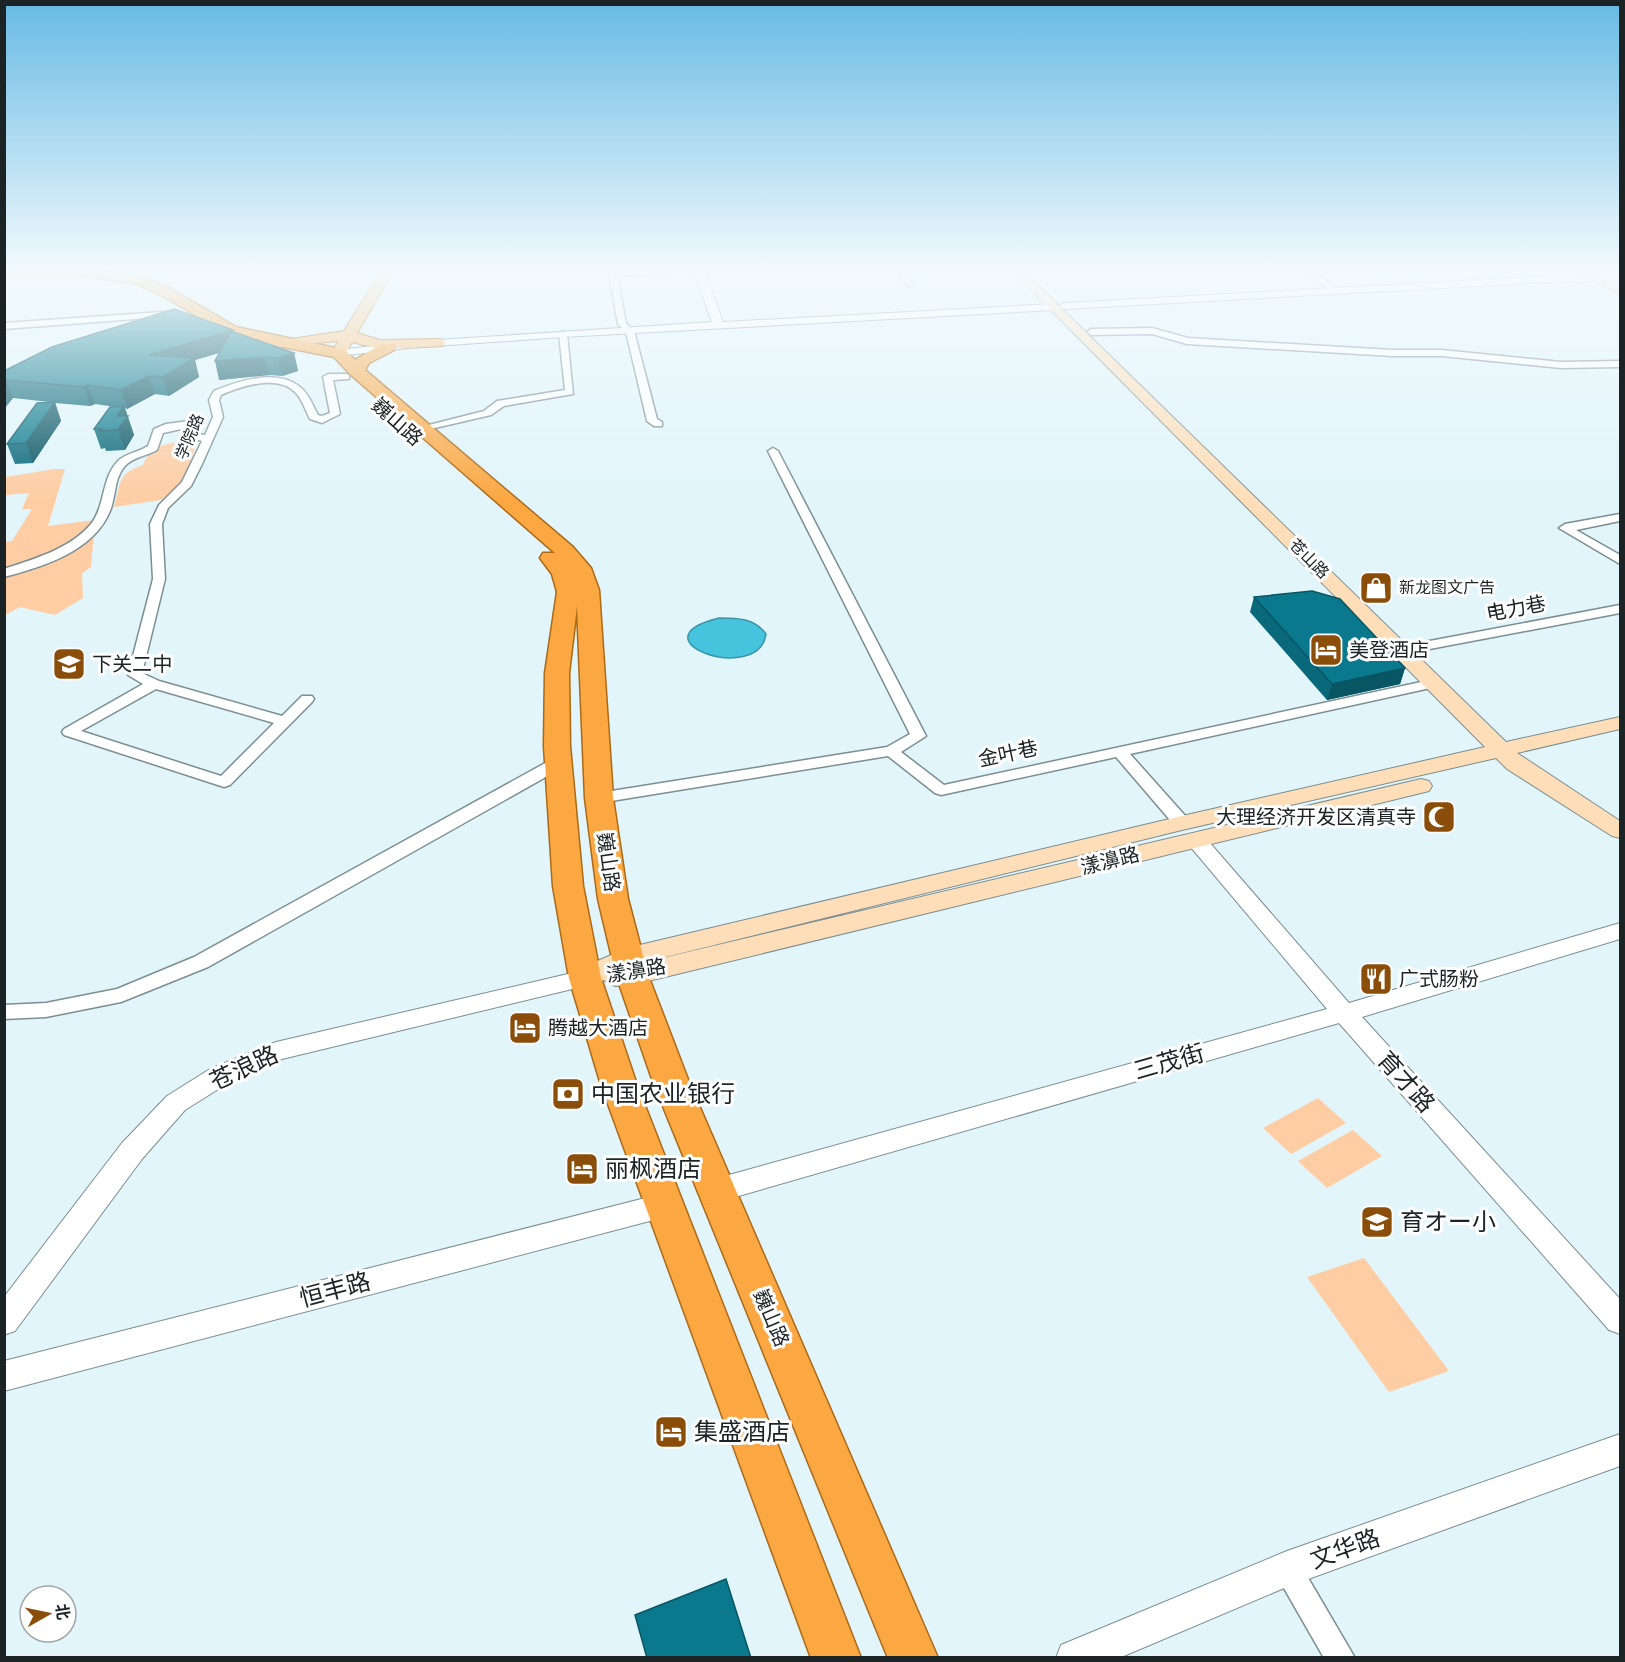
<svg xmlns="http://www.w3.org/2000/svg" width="1625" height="1662" viewBox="0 0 1625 1662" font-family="'Nunito Sans','Noto Sans SC','Noto Sans JP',sans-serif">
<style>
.green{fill:#fecda3}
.water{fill:#46c4de;stroke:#3994a6;stroke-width:1.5}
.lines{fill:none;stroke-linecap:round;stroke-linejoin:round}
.minor-casing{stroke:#7b8e92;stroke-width:3}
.tertiary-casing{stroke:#7b8e92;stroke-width:2}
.secondary-casing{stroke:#7b8e92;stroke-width:2}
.primary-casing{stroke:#ac6a19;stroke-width:2}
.trunk-casing{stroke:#ac6a19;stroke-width:3}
.minor{fill:#fff;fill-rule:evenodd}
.tertiary{fill:#fff;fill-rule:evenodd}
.secondary{fill:#fedeb8;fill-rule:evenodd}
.primary{fill:#fcbd71;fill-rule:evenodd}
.trunk{fill:#fba742;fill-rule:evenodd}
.wall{fill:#096879}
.shaded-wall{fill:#085563}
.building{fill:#0b798d;stroke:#085563;stroke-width:1.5}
.labels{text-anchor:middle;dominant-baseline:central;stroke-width:6;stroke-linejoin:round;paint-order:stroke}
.far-street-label{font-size:16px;fill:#1c2325;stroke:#fefefe}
.far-poi-label{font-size:16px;fill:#1c2325;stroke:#fefefe;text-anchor:start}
.street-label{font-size:20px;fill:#1c2325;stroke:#fefefe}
.poi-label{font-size:20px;fill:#1c2325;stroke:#fefefe;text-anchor:start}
.near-street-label{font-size:24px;fill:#1c2325;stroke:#fefefe}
.near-poi-label{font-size:24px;fill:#1c2325;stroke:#fefefe;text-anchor:start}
</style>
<rect width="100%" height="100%" fill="#e1f5fa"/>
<g class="green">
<path d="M197 442 185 479 161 500 114 507C121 484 117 473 143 465 152 441 175 442 197 442Z"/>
<polygon points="54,469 65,469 48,526 95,520 91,567 82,573 83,598 55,615 20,607 5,615 5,542 12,541 32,509 22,509 29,493 5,495 5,477"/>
<polygon points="1318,1098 1346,1123 1291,1154 1263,1128"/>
<polygon points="1353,1130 1382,1156 1327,1188 1298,1161"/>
<polygon points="1364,1258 1449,1371 1389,1392 1307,1277"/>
</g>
<path class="water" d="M719 618C737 618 755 618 766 634 759 686 630 640 719 618Z"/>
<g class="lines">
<g class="minor-casing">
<g id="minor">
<polygon points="608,268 616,268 617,271 698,268 702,270 698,272 617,276 626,323 634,331 657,419 662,422 662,426 654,426 647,421 626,332 618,324"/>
<polygon points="895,268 903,268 914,286 908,286"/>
<polygon points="1300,268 1309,268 1340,291 1333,293"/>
<polygon points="177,311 174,316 4,329 4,323"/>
<polygon points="1152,328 1188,338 1392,350 1442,350 1561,362 1620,361 1620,367 1561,368 1442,356 1392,356 1187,344 1152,334 1091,335 1087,332 1091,329"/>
<polygon points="563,331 567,334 573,394 504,406 491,415 422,431 417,428 484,411 497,401 565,390 559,334"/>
<path d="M346 374 349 375V379L333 380 340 414 322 423 310 419C306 411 303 402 297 394 279 373 242 386 221 395L219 400 223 417 202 464 191 486 168 508 162 524 165 579 142 673 159 681 282 716 302 696H312L314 699 312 702 230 785 224 787 64 735 62 732 64 729 143 684 128 675 153 579 150 524 159 505 182 482 202 441 191 438 186 428 163 433 157 450C147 456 132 457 124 467 114 479 116 497 110 511 94 551 43 567 4 577V569C34 559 70 549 91 524 106 505 101 477 119 460 127 453 139 452 148 446L154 429 166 424 189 421 193 422 199 434 205 435 213 417 209 400 214 391C238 381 277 368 300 387 309 394 313 406 318 415L322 416 330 413 323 377 328 374ZM156 689 274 723 221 776 81 731Z"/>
<polygon points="773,448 778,451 926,736 901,752 944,785 1435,679 1442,683 1435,687 1130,754 1188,819 1190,823 1188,827 1176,827 1116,757 941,795 935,793 888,756 599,803 593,801 591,798 599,793 887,747 910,734 768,451"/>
<polygon points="1620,514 1620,521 1576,530 1620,555 1620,564 1559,528 1565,524"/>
<polygon points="1620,605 1620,613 1419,651 1412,647 1419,643"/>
<polygon points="558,756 566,761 544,778 208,967 121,1002 46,1017 4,1019 4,1005 46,1003 117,989 194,957"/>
<polygon points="1287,1555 1297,1559 1355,1658 1324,1658 1273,1569 1277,1559"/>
</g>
</g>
<g class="tertiary-casing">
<g id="tertiary">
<polygon points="693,268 703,268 723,322 1054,304 1059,306 1064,303 1533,277 1620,275 1620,281 1533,283 1064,309 1059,307 1054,310 563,337 407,348 339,356 333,353 339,350 407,342 712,322"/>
<polygon points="1196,833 1203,835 1349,1003 1620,923 1620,939 1362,1017 1620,1299 1620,1334 1609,1330 1339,1023 718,1202 708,1198 704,1190 708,1182 718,1178 1327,1009 1189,845 1185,840 1189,835"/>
<polygon points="585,970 593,972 597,978 593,984 282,1059 228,1083 185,1110 142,1159 15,1331 4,1335 4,1297 122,1143 167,1096 210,1069 276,1042"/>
<polygon points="665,1193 675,1197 679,1205 675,1213 665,1217 4,1391 4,1361"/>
<polygon points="1620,1434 1620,1466 1289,1586 1119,1658 1056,1658 1061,1645 1287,1551"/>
</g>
</g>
<g class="secondary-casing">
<g id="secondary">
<polygon points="1009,268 1020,268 1506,742 1620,717 1620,729 1517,753 1620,821 1620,838 1612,836 1507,769 1496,758 1182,830 633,965 1421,779 1429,781 1432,786 1429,791 1421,793 632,985 615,986 604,980 585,988 575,985 571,978 575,971 627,948 1182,816 1485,747"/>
<polygon points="1568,268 1581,268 1620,287 1620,294"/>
</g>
</g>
<g class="primary-casing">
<polygon id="primary" points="383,268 395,268 357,333 380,340 438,339 443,340 445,343 443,346 380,349 352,342 344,356 339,357 332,353 338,341 278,347 276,344 278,341 344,331"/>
</g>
<g class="trunk-casing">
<polygon id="trunk" points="4,268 87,268 122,272 164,285 236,327 345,350 355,360 382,344 394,344 396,347 394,350 369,363 365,370 573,547 591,568 599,590 613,798 628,899 648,975 689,1082 938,1658 888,1658 653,1082 616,975 598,899 585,798 577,606 569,673 570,746 583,886 601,978 637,1085 861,1658 811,1658 601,1085 569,978 553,886 544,746 545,673 557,592 552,574 540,558 543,553 555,553 350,374 334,357 258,342 226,333 163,296 136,284 83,275 4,275"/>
</g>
<use href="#minor" class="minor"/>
<use href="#tertiary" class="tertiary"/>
<use href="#secondary" class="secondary"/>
<use href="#primary" class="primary"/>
<use href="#trunk" class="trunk"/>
</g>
<g class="wall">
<polygon points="234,332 294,353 298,371 282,376 269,375 219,380 219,353 195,360 199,377 169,396 155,394 127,409 125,408 134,435 125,450 106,451 105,448 101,449 94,429 116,407 95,404 90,406 55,403 61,421 33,463 15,464 7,444 50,402 13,398 4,409 4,371"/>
<polygon points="1254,597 1405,668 1400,684 1327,700 1250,612"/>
</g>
<g class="shaded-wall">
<polygon points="233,330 238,347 195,360 199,377 169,396 163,377 149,355"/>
<polygon points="294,353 298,371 282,376 278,358"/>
<polygon points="264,357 269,375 219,380 215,361"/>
<polygon points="149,376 155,394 127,409 121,390"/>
<polygon points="6,380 13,398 4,409 4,381"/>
<polygon points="88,385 95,404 90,406 84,387"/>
<polygon points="55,402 61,421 33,463 26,443"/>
<polygon points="124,406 134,435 125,450 118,430 117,416"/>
<polygon points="1405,668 1400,684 1327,700 1332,684"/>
</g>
<g class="building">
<polygon points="174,309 233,330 149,355 194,358 163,377 149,376 121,390 88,385 84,387 6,380 4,381 4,371 52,347"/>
<polygon points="231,331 294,353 278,358 264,357 215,361"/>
<polygon points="55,402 26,443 7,444 37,403"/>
<polygon points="124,406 117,416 128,416 118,430 100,431 102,429 94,429 110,407"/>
<polygon points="1312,591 1340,599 1405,668 1332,684 1254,597"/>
<polygon points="726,1579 751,1658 647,1658 635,1615"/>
</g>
<linearGradient id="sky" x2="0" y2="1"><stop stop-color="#67bae4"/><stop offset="0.54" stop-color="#f2fafd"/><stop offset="1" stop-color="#f2fafd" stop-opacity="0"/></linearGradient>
<rect width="1625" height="500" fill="url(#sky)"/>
<defs>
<g id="shop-square" transform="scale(1.725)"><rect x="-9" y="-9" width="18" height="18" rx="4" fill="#8a4e0a" stroke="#fefefe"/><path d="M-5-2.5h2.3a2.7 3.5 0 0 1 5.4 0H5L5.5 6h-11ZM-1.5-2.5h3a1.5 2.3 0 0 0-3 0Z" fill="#fff"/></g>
<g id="hotel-square" transform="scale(1.725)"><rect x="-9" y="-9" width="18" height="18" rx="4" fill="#8a4e0a" stroke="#fefefe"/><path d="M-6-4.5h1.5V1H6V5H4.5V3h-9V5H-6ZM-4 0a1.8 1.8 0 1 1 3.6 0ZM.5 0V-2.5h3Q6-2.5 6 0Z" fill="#fff"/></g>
<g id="school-square" transform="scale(1.725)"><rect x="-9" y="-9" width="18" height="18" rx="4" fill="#8a4e0a" stroke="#fefefe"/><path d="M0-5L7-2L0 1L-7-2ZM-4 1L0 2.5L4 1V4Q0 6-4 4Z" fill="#fff"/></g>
<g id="mosque-square" transform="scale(1.725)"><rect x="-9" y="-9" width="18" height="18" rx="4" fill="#8a4e0a" stroke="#fefefe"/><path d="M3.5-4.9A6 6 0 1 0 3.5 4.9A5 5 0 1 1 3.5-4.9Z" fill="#fff"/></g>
<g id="restaurant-square" transform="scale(1.725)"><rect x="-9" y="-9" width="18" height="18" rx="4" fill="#8a4e0a" stroke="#fefefe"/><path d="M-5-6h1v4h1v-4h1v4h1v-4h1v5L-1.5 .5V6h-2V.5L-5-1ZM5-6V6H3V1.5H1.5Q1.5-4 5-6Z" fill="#fff"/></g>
<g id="bank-square" transform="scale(1.725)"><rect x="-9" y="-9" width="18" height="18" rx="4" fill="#8a4e0a" stroke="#fefefe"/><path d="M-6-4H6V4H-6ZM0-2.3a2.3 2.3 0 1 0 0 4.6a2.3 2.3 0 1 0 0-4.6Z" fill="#fff"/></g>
</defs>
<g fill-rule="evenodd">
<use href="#shop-square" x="1376" y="588"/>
<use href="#hotel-square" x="1326" y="650"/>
<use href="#school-square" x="69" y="664"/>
<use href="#mosque-square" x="1439" y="817"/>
<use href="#restaurant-square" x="1376" y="979"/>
<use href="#hotel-square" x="525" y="1028"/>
<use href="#bank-square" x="568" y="1094"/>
<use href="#hotel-square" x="582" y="1169"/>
<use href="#school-square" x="1377" y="1222"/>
<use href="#hotel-square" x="671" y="1432"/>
</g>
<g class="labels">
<g class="far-street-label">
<text transform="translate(190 437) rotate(-67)">学院路</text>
<text transform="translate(1309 559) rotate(45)">苍山路</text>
</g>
<g class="far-poi-label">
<text x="1399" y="588">新龙图文广告</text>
</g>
<g class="street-label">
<text transform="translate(397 422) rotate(42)">巍山路</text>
<text transform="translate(1516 609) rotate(-11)">电力巷</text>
<text transform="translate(1008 754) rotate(-12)">金叶巷</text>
<text transform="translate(1110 861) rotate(-14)">漾濞路</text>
<text transform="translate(608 862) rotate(82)">巍山路</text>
<text transform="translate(636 971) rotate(-9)">漾濞路</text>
<text transform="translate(771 1318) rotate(67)">巍山路</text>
</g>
<g class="poi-label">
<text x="1349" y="650">美登酒店</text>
<text x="92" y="664">下关二中</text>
<text x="1416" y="817" text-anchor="end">大理经济开发区清真寺</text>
<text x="1399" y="979">广式肠粉</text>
<text x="548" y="1028">腾越大酒店</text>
</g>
<g class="near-street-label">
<text transform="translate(1169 1062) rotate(-16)">三茂街</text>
<text transform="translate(244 1068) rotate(-25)">苍浪路</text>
<text transform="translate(1406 1082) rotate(48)">育才路</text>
<text transform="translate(335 1290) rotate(-15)">恒丰路</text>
<text transform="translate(1345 1549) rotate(-20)">文华路</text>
</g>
<g class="near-poi-label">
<text x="591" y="1094">中国农业银行</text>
<text x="605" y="1169">丽枫酒店</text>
<text x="1400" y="1222">育オー小</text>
<text x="694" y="1432">集盛酒店</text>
</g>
</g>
<rect width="1625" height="1662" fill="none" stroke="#1c2325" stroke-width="12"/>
<g transform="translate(48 1614) rotate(81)"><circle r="28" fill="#fefefe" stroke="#a4a6a7" stroke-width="1.5"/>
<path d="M0-4.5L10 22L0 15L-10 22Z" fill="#8a4e0a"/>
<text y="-9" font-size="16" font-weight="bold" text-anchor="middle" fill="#1c2325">北</text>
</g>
</svg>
